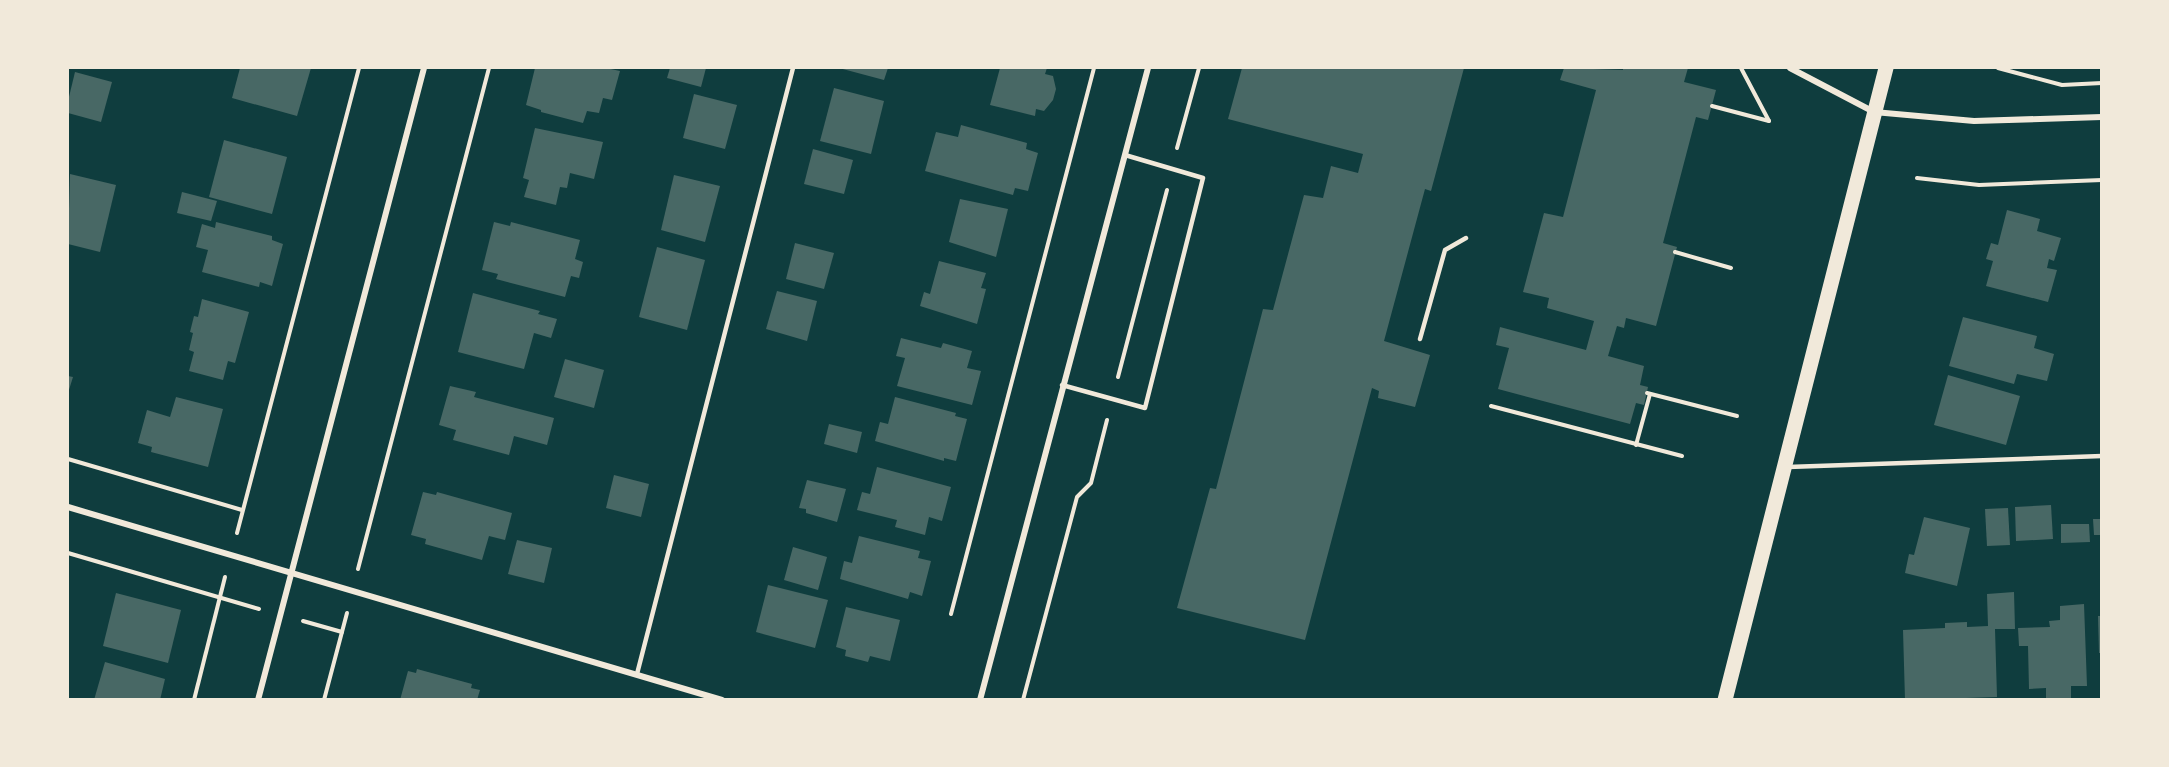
<svg xmlns="http://www.w3.org/2000/svg" width="2169" height="767" viewBox="0 0 2169 767" font-family="Rubik,sans-serif">
<style>
.building{fill:#486865}
.lines{fill:none;stroke-linecap:round;stroke-linejoin:round}
.path{stroke:#f1e9da;stroke-width:4}
.service{stroke:#f1e9da;stroke-width:4.5}
.minor{stroke:#f1e9da;stroke-width:6}
.primary{stroke:#f1e9da;stroke-width:15}
</style>
<rect width="100%" height="100%" fill="#0f3d3e"/>
<g class="building">
<polygon points="240,68 311,68 297,116 232,98"/>
<polygon points="535,68 606,68 620,71 612,100 603,98 599,113 587,111 583,123 541,112 541,110 526,105"/>
<polygon points="670,68 706,68 701,87 667,78"/>
<polygon points="839,68 888,68 884,80"/>
<polygon points="1000,68 1047,68 1045,74 1053,76 1056,89 1053,100 1044,111 1036,109 1035,116 990,105"/>
<polygon points="1242,68 1464,68 1431,191 1425,189 1384,341 1430,355 1415,407 1378,398 1379,391 1372,388 1305,640 1177,608 1210,488 1216,489 1263,309 1273,310 1304,195 1323,198 1331,166 1358,173 1363,154 1228,119"/>
<polygon points="1564,68 1623,70 1623,68 1688,68 1684,82 1716,90 1708,120 1696,117 1663,243 1677,247 1656,326 1626,318 1624,328 1617,326 1608,356 1644,366 1640,385 1648,387 1644,405 1636,403 1630,424 1498,389 1509,348 1496,345 1500,327 1586,350 1594,321 1547,308 1549,298 1523,292 1544,213 1563,217 1596,90 1560,80"/>
<polygon points="75,72 112,82 101,122 68,113 68,101"/>
<polygon points="834,88 884,101 871,154 820,141"/>
<polygon points="694,94 737,105 725,149 683,138"/>
<polygon points="961,125 1027,143 1026,149 1038,153 1028,191 1015,188 1013,195 925,171 936,132 958,137"/>
<polygon points="535,128 603,142 594,179 570,173 567,188 560,187 556,205 524,197 529,180 523,178"/>
<polygon points="224,140 287,157 272,214 209,197"/>
<polygon points="813,149 853,160 844,194 804,184"/>
<polygon points="70,174 116,185 100,252 68,244"/>
<polygon points="674,175 720,186 705,242 661,230"/>
<polygon points="182,192 217,201 211,221 177,213"/>
<polygon points="960,199 1008,209 996,257 949,242"/>
<polygon points="2007,210 2040,219 2037,231 2061,238 2054,261 2049,259 2047,268 2057,270 2048,302 1986,286 1993,261 1986,259 1991,243 1998,245"/>
<polygon points="216,222 272,236 272,240 283,244 272,286 260,282 259,287 202,272 208,250 196,247 202,224 215,228"/>
<polygon points="494,222 510,226 511,222 580,240 575,259 583,262 579,278 571,276 565,297 496,279 498,274 482,270"/>
<polygon points="795,243 834,253 824,289 786,279"/>
<polygon points="657,247 705,260 687,330 639,317"/>
<polygon points="939,261 986,273 981,288 986,289 977,324 920,306 924,292 930,294"/>
<polygon points="777,291 817,301 807,341 766,329"/>
<polygon points="473,293 540,311 538,314 557,319 551,338 534,333 524,369 458,352"/>
<polygon points="202,299 249,312 235,363 228,361 223,380 189,371 194,352 189,350 193,333 190,332 194,316 198,317"/>
<polygon points="1963,317 2037,336 2034,348 2054,354 2047,381 2017,374 2014,384 1949,366"/>
<polygon points="901,338 941,348 943,343 972,351 967,368 981,371 972,405 897,386 905,358 896,356"/>
<polygon points="565,359 604,370 594,408 554,397"/>
<polygon points="1948,375 2020,396 2006,445 1934,425"/>
<polygon points="68,376 73,377 68,393"/>
<polygon points="450,386 476,392 474,397 554,418 547,445 514,436 509,455 453,440 456,430 439,425"/>
<polygon points="176,397 223,409 208,467 151,452 152,447 138,443 147,410 170,417"/>
<polygon points="895,397 956,413 955,416 967,419 956,461 944,458 944,461 875,441 880,422 888,424"/>
<polygon points="829,424 862,432 857,453 824,444"/>
<polygon points="877,467 951,487 942,521 929,517 925,535 895,527 897,520 857,510 862,492 870,494"/>
<polygon points="614,475 649,484 641,517 606,508"/>
<polygon points="807,480 846,489 837,522 806,513 806,509 799,508"/>
<polygon points="423,492 436,495 437,492 512,513 505,540 489,536 482,560 425,544 426,539 411,535"/>
<polygon points="2051,505 2053,539 2016,541 2015,507"/>
<polygon points="2008,508 2010,545 1987,546 1985,509"/>
<polygon points="1924,517 1970,528 1957,586 1905,573 1909,554 1914,555"/>
<polygon points="2093,519 2102,519 2102,535 2094,535"/>
<polygon points="2061,524 2089,524 2090,542 2061,543"/>
<polygon points="859,536 920,551 918,558 931,561 922,596 910,592 908,599 840,579 844,561 852,563"/>
<polygon points="517,540 552,548 544,583 508,574"/>
<polygon points="793,547 827,557 818,590 784,580"/>
<polygon points="768,585 828,600 815,648 756,632"/>
<polygon points="2014,592 2015,629 1995,629 1997,697 1905,700 1903,630 1945,628 1945,623 1967,622 1967,627 1988,626 1987,594"/>
<polygon points="116,593 181,610 168,663 103,646"/>
<polygon points="2084,604 2087,686 2071,686 2071,700 2046,700 2046,688 2029,689 2028,646 2019,646 2018,628 2050,627 2049,621 2060,620 2060,606"/>
<polygon points="846,607 900,620 890,661 870,656 868,662 845,656 846,650 836,647"/>
<polygon points="2098,616 2102,616 2102,653 2099,653"/>
<polygon points="105,662 165,679 160,700 94,700"/>
<polygon points="417,669 472,684 471,688 480,690 477,700 400,700 408,671 416,673"/>
</g>
<g class="lines">
<g class="path">
<polyline points="1741,68 1769,121"/>
<polyline points="1998,68 2062,85 2102,83"/>
<polyline points="1712,106 1769,121"/>
<polyline points="1177,148 1199,68"/>
<polyline points="1917,178 1979,185 2102,180"/>
<polyline points="1675,252 1731,268"/>
<polyline points="1118,377 1167,190"/>
<polyline points="1647,393 1737,416"/>
<polyline points="1491,406 1682,456"/>
<polyline points="1636,445 1650,394"/>
<polyline points="68,459 242,510"/>
<polyline points="237,533 359,68"/>
<polyline points="68,553 259,609"/>
<polyline points="358,569 489,68"/>
<polyline points="951,614 1094,68"/>
<polyline points="303,621 342,632"/>
<polyline points="194,700 225,577"/>
<polyline points="324,700 347,613"/>
<polyline points="1023,700 1077,497 1091,483 1107,420"/>
</g>
<g class="service">
<polyline points="1420,339 1445,250 1466,238"/>
<polyline points="1062,385 1145,408 1203,178 1125,155"/>
<polyline points="1788,467 2102,456"/>
<polyline points="637,674 793,68"/>
</g>
<g class="minor">
<polyline points="1790,68 1874,112 1974,121 2102,117"/>
<polyline points="68,507 722,700"/>
<polyline points="258,700 424,68"/>
<polyline points="980,700 1148,68"/>
</g>
<polyline class="primary" points="1725,700 1886,68"/>
</g>
<rect width="2169" height="767" fill="none" stroke="#f1e9da" stroke-width="138"/>
</svg>
